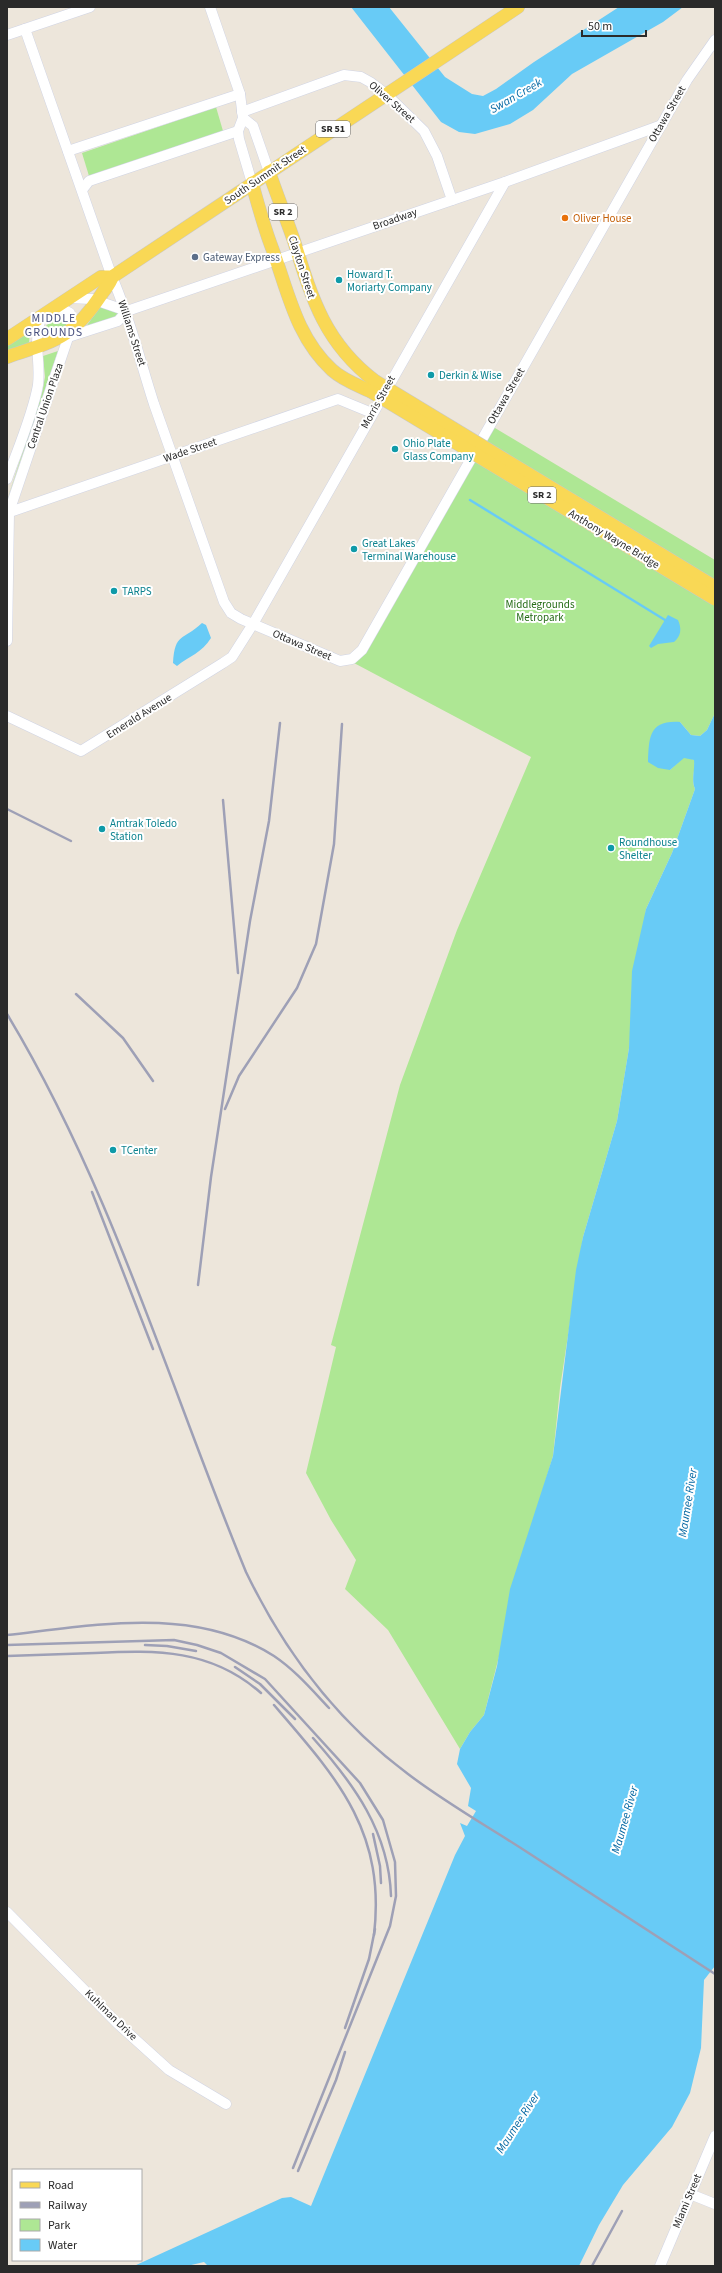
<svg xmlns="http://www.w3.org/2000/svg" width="722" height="2273" viewBox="0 0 722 2273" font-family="'Source Sans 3',sans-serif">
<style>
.green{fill:#aee794}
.water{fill:#68cbf6}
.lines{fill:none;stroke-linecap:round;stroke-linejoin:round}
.stream{stroke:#68cbf6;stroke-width:2.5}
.minor-casing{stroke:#d0d4e4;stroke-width:11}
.major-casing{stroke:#c8c8c8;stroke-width:14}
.minor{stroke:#fff;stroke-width:10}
.major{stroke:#f9d855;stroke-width:13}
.rail{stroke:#9ea0b6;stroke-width:2.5}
.major-bridge-casing{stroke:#c8c8c8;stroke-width:14;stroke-linecap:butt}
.major-bridge{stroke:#f9d855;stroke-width:13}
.food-dot{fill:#e8710a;stroke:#fff;stroke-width:1.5}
.service-dot{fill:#5c6f8a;stroke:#fff;stroke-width:1.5}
.culture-dot{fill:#0f9aa8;stroke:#fff;stroke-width:1.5}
.labels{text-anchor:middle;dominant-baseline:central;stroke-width:4;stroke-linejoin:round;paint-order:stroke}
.shield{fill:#fff;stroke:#6a6a6a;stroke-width:1}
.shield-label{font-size:10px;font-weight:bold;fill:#2a2a2a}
.street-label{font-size:11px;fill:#2a2a2a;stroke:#fff}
.food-label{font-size:11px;fill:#c56008;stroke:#fff;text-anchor:start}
.service-label{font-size:11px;fill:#4e5e75;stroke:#fff;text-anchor:start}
.culture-label{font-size:11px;fill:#0d838f;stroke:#fff;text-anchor:start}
.park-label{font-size:11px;fill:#256c16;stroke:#fff}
.water-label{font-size:12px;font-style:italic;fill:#0568a3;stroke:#fff}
.neighbourhood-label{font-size:12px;letter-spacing:1px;fill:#48507e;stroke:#fff}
</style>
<rect width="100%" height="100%" fill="#ede6db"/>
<g class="green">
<polygon points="216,107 223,131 89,176 82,153"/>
<polygon points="100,307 121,313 122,315 85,328"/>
<polygon points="58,314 66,318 67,326 47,336 43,329"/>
<polygon points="30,331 29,343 7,351 7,345"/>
<polygon points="58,351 7,500 42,393 45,377 43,356"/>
<path d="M490 425 715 560V713L707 730 700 736 691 735 680 722 670 770 684 757 695 760C695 770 691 780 695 789L672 853 646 909 629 1048 617 1121 583 1237 560 1388 553 1456 536 1512 484 1715 470 1732 460 1749 388 1630 345 1589 356 1560 331 1520 306 1473 336 1347 331 1345 400 1085 457 930 531 757 354 663Z"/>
</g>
<g class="water">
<polygon points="351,7 389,7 445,77 472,94 483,96 496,89 534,62 619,7 683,7 663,22 572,74 533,110 510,124 475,134 459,132 441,122"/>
<path d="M668 615 678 620C682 629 681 636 674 642L658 644 651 648 649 646Z"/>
<path d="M202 623 206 625 211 638C202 653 189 656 177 666L173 663C175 632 183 641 202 623Z"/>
<path d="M715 713V1966L704 1980 701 2048 690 2093 672 2127 623 2185 599 2225 579 2266H208L204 2262 187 2266H134L282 2198 291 2197 311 2206 455 1855 465 1836 460 1823 467 1826 476 1811 468 1806 471 1788 457 1764 460 1749 470 1732 484 1715 497 1666 510 1589 553 1456 576 1270 583 1237 617 1121 629 1048 632 971 646 909 672 853 695 789C691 780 695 770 694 760L684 758 670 770 658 768 648 762C649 737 649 720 680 722L691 735 700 736 707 730Z"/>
</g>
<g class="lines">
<polyline class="stream" points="470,500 665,620"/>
<g class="minor-casing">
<g id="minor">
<polyline points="210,7 240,94 243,118 238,131 239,139 252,183"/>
<path d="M25 29 112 277C130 318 140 361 154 404 177 470 201 536 224 602L231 613 241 619 340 661 352 659 362 650 687 80 715 40"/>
<polyline points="7,35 90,7"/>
<polyline points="242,112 344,75 361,77 370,82 386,94 424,131 437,156 452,200"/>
<polyline points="243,118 253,126 269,172"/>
<polyline points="68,151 240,94"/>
<polyline points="82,190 89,181 238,131"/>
<polyline points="69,298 92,299 127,311"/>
<polyline points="62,339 118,321 127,311 505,182 662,125"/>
<path d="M7 479C17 451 33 414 38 385 41 361 32 339 42 316"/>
<polyline points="7,513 338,399 372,413"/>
<polyline points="7,641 9,512 72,326 70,313 57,306"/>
<polyline points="7,716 81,751 223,663 232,657 253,624 505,182"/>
<polyline points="7,1912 117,2023 169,2070 226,2104"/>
<polyline points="690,2194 715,2204"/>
<polyline points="660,2266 715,2136"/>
</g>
</g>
<g class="major-casing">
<g id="major">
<path d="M269 172C277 195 286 218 294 241 312 299 325 343 375 381"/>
<path d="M252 183C258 205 264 227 272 248 288 291 296 337 332 370 343 380 357 385 370 391"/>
<polyline points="7,339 101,277 112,277 518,7"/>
<path d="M7 357C54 341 72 339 101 295 105 288 110 285 112 277"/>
</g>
</g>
<use href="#minor" class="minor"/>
<use href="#major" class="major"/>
<g class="rail">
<polyline points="223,800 238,973"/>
<polyline points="7,809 71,841"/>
<polyline points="76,994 123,1038 153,1081"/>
<path d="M7 1014C112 1188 169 1385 246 1572 284 1651 338 1722 408 1774 446 1803 487 1826 527 1852 590 1893 652 1933 715 1974"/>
<polyline points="225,1109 239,1076 297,988 316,944 334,844 342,724"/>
<polyline points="92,1192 153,1349"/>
<polyline points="198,1285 211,1177 250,921 269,821 280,723"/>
<path d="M7 1635C95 1625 194 1605 274 1656 295 1670 312 1690 329 1708"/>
<polyline points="7,1645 174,1640 197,1645 221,1653 265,1679 360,1783 383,1820 395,1862 396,1896 390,1926 293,2168"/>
<polyline points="145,1645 167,1646 196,1651"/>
<path d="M7 1656C36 1655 66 1654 95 1653 157 1650 211 1649 261 1693"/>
<polyline points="235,1667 260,1684 295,1719"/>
<path d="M274 1705C337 1778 386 1831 374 1935"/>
<path d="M313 1738C354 1784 389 1832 391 1896"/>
<polyline points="373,1834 380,1866 381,1883"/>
<polyline points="345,2028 369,1959 375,1929"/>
<polyline points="298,2171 336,2080 345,2052"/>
<polyline points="592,2266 622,2211"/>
</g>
<g class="major-bridge-casing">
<g id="major-bridge">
<polyline points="375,381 715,587"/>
<polyline points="370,391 715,599"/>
</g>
</g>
<use href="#major-bridge" class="major-bridge"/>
</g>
<circle class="food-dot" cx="565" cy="218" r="4"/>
<circle class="service-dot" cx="195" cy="257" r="4"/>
<g class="culture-dot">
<circle cx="339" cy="280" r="4"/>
<circle cx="431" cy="375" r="4"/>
<circle cx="395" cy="449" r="4"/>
<circle cx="354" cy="549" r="4"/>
<circle cx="114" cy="591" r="4"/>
<circle cx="102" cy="829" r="4"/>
<circle cx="611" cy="848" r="4"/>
<circle cx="113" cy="1150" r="4"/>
</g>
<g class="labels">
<g class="shield">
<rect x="316" y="121" width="34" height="16" rx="3"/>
<rect x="269" y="204" width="28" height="16" rx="3"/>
<rect x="528" y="487" width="28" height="16" rx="3"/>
</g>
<g class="shield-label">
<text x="333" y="129">SR 51</text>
<text x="283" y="212">SR 2</text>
<text x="542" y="495">SR 2</text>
</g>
<g class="street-label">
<text transform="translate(392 102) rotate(41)">Oliver Street</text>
<text transform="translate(667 114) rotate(-60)">Ottawa Street</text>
<text transform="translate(265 175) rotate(-34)">South Summit Street</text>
<text transform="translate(395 219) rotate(-19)">Broadway</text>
<text transform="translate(302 267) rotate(72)">Clayton Street</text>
<text transform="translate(132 333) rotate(72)">Williams Street</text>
<text transform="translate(506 396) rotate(-60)">Ottawa Street</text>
<text transform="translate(378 402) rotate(-61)">Morris Street</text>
<text transform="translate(45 406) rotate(-71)">Central Union Plaza</text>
<text transform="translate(190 450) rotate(-19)">Wade Street</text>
<text transform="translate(614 539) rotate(31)">Anthony Wayne Bridge</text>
<text transform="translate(302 645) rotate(23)">Ottawa Street</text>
<text transform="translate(139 716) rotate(-32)">Emerald Avenue</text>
<text transform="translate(111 2015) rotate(44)">Kuhlman Drive</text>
<text transform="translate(687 2201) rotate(-67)">Miami Street</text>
</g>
<g class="food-label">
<text x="573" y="218">Oliver House</text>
</g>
<g class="service-label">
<text x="203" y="257">Gateway Express</text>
</g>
<g class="culture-label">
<text x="347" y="274">Howard T.<tspan x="347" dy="13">Moriarty Company</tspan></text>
<text x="439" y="375">Derkin &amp; Wise</text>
<text x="403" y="443">Ohio Plate<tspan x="403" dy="13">Glass Company</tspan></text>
<text x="362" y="543">Great Lakes<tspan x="362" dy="13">Terminal Warehouse</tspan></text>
<text x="122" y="591">TARPS</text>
<text x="110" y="823">Amtrak Toledo<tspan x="110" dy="13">Station</tspan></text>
<text x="619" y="842">Roundhouse<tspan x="619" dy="13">Shelter</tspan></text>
<text x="121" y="1150">TCenter</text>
</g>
<g class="park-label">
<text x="540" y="604">Middlegrounds<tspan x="540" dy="13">Metropark</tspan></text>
</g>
<g class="water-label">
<text transform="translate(516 96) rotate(-30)">Swan Creek</text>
<text transform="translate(688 1503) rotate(-81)">Maumee River</text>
<text transform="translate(625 1820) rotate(-74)">Maumee River</text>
<text transform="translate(518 2123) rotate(-57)">Maumee River</text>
</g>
<g class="neighbourhood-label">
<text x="54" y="318">MIDDLE<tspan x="54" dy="14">GROUNDS</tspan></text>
</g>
</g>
<rect width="722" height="2273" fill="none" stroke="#2a2a2a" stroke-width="16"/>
<rect x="12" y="2169" width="130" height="92" fill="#ffffff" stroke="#aaaaaa"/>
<rect x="20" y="2182" width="20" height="6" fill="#f9d855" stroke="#aaaaaa"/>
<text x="48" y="2189" font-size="12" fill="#2a2a2a">Road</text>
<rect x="20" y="2202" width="20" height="6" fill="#9ea0b6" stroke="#aaaaaa"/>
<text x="48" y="2209" font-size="12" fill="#2a2a2a">Railway</text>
<rect x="20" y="2219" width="20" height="12" fill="#aee794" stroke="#aaaaaa"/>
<text x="48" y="2229" font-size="12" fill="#2a2a2a">Park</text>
<rect x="20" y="2239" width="20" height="12" fill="#68cbf6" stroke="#aaaaaa"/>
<text x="48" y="2249" font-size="12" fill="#2a2a2a">Water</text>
<path d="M582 30v6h64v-6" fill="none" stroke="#2a2a2a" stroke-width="2"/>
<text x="588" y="30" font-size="12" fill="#2a2a2a" stroke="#ffffff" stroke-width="3" paint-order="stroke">50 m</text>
</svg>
